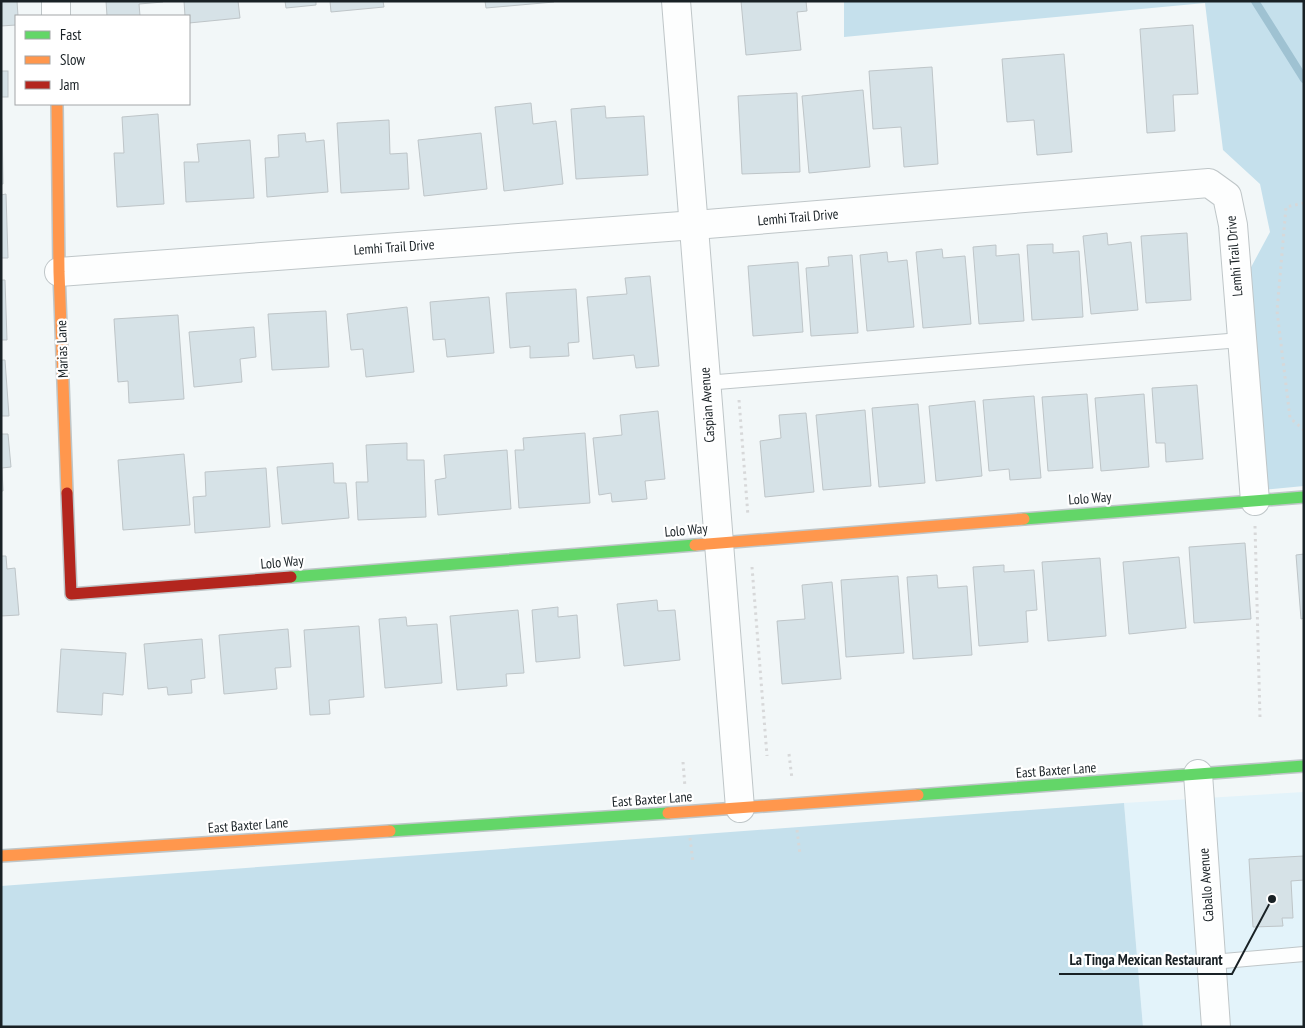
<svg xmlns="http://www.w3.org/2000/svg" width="1305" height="1028" viewBox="0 0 1305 1028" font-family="'PT Sans Narrow',sans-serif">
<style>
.built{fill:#e3f3fa}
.green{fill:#c5e0ec}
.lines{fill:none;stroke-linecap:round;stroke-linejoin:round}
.stream{stroke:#9fc2d2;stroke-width:8}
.building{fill:#d6e2e7;stroke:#bec5c8}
.lane-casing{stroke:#bfc6c8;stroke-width:16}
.street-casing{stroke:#bfc6c8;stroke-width:30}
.fast-casing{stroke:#bfc6c8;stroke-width:14}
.slow-casing{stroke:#bfc6c8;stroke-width:14}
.jam-casing{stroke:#bfc6c8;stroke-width:14}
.path{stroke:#d7d8d9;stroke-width:3;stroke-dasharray:2.5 4;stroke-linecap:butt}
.lane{stroke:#fdfefe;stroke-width:14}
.street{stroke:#fdfefe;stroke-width:28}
.fast{stroke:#63d668;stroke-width:11}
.slow{stroke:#ff974d;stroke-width:11}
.jam{stroke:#b3261e;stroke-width:11}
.labels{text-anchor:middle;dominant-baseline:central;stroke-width:4.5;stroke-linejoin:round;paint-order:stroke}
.street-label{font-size:14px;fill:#192125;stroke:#fff}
.leader{fill:none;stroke:#192125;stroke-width:2}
.callout-dot{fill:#192125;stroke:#fff;stroke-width:2}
.callout-label{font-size:15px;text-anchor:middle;font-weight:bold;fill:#192125;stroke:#fff;stroke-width:4.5;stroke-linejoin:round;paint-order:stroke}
</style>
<rect width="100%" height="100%" fill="#f2f7f8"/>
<polygon class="built" points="1304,792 1304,1027 1143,1027 1124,803"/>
<g class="green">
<polygon points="844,1 1304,1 1304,486 1263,490 1249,271 1270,232 1260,184 1223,150 1205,3 844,37"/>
<polygon points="1124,803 1143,1027 1,1027 1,886"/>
</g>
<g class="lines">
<polyline class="stream" points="1255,1 1304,79"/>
</g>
<g class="building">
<polygon points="1,1 17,1 18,16 16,16 16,25 1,26"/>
<polygon points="106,1 163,1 163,2 139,4 140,16 107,16"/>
<polygon points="184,1 238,1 240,18 189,23 189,16 185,16"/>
<polygon points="285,1 316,1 316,5 286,8"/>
<polygon points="330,1 383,1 384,7 331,12"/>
<polygon points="485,1 554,1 554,2 486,8"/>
<polygon points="741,1 806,1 807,11 797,12 801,50 746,55"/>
<polygon points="1193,25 1198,94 1173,95 1175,131 1147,133 1140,29"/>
<polygon points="1064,54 1072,152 1037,155 1034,120 1007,122 1002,59"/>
<polygon points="932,67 938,164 904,167 901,127 873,129 869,71"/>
<rect x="1" y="71" width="7" height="26"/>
<polygon points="863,90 870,167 809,173 802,96"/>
<polygon points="797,93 800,172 742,174 738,96"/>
<polygon points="531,103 533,124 556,121 563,184 504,191 495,107"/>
<polygon points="605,106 606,118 644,116 648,175 576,179 571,109"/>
<polygon points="158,114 164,204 117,207 114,153 124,153 122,117"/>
<polygon points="1,120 2,120 3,184 1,184"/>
<polygon points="389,120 390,154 407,153 409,189 341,193 337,123"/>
<polygon points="305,133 306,142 324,140 328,192 267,197 265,158 279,157 278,135"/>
<polygon points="481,133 487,189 424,196 418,140"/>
<polygon points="250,140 254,198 186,202 184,162 199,162 197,144"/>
<polygon points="6,194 8,258 1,258 1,195"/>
<polygon points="1107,233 1108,245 1131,242 1138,310 1091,314 1083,236"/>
<polygon points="1187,233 1191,300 1146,303 1141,236"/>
<polygon points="1053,244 1053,253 1079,251 1083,317 1032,320 1027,245"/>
<polygon points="996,245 996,256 1019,254 1024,321 979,324 973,247"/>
<polygon points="942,249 943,258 965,256 971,324 923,328 916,252"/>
<polygon points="887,252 888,262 907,260 914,327 867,331 860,255"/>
<polygon points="852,255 858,333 811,336 806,268 829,266 828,257"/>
<polygon points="798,262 803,332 753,336 748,266"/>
<polygon points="650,276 659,366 636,368 634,355 593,359 587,297 627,294 625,278"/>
<polygon points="1,280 5,280 7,340 1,340"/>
<polygon points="576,289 579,342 568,343 569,356 530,358 530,346 510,348 506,293"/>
<polygon points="489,297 494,353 447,357 445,339 433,340 430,302"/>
<polygon points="407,307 414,372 366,377 363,349 351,350 347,314"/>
<polygon points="326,311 329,367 272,370 268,314"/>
<polygon points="178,315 184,399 129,403 128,381 118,382 114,319"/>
<polygon points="254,327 256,357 240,359 242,382 194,387 189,332"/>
<polygon points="1,360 5,360 9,416 1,416"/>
<polygon points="1197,385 1203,459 1166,462 1165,443 1156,443 1152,388"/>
<polygon points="1087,394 1093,468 1048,471 1042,397"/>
<polygon points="1144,394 1149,467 1101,471 1095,398"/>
<polygon points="1034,396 1041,478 1010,480 1009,469 989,471 983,400"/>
<polygon points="975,401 982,476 936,481 929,406"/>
<polygon points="918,404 925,483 879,487 872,408"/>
<polygon points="865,410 871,486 823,490 816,415"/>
<polygon points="658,411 665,479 645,481 647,499 612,502 611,493 599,495 593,438 622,435 620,415"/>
<polygon points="806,413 814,492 765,497 760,441 781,438 779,415"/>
<polygon points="585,433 590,503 519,508 515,450 524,450 523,438"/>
<polygon points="1,434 8,434 11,467 2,468 3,491 1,491"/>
<polygon points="407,443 407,460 424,460 426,517 358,520 356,482 368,482 366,445"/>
<polygon points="507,450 511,509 438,515 435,480 446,478 444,455"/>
<polygon points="184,454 190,525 123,530 118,460"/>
<polygon points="333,463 334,483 346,483 349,518 282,524 277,467"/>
<polygon points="266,468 270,527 195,533 193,497 206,496 205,472"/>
<polygon points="1245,543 1251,619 1194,623 1189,547"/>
<polygon points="1304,554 1304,618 1301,619 1296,555"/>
<polygon points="1,556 6,556 7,569 15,568 19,615 1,616"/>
<polygon points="1179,557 1186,628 1129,634 1123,562"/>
<polygon points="1100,558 1106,636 1048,641 1042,562"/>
<polygon points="1004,565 1004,572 1034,570 1037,610 1026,611 1028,642 979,646 973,567"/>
<polygon points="937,575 938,588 967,586 972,655 913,659 907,577"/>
<polygon points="898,576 904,653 846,657 841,580"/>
<polygon points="832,582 841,679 782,684 777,621 805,619 802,585"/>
<polygon points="657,600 658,611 675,610 680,660 624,666 617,604"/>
<polygon points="558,607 558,617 577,615 580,658 536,662 532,610"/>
<polygon points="518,610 524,673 506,674 507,686 457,690 450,616"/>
<polygon points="406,617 407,626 437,624 442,683 385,688 379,619"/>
<polygon points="359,626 364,697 329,700 330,714 310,715 304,630"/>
<polygon points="288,629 291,667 275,668 277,689 224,694 219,635"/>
<polygon points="202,639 205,678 191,680 192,693 168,695 167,687 148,689 144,644"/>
<polygon points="61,649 126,653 123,695 103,693 102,715 57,712"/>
<polygon points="1304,856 1304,880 1291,881 1293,918 1282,918 1283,926 1253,927 1249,859"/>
</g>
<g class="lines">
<g class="lane-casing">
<g id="lane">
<polyline points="705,383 1241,340"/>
<polyline points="1212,962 1304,954"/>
</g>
</g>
<g class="street-casing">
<g id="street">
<polyline points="56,1 56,16"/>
<polyline points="676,1 740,808"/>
<polyline points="59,272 695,225 1209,183 1227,196 1233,225 1255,501"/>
<polyline points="1198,774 1216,1027"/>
</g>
</g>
<g class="fast-casing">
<g id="fast">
<polyline points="1024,519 1304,497"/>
<polyline points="291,577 695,545"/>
<polyline points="918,795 1304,766"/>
<polyline points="390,831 668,813"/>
</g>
</g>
<g class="slow-casing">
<g id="slow">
<polyline points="57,104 59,272 67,493"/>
<polyline points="695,545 1024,519"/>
<polyline points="668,813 918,795"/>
<polyline points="1,856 390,831"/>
</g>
</g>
<g class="jam-casing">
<polyline id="jam" points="67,493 71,594 291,577"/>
</g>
<g class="path">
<polyline points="1304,203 1286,207 1277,311 1290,418 1304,430"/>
<polyline points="739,400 748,516"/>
<polyline points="1255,526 1260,718"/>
<polyline points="752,567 767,756"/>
<polyline points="789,754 792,779"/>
<polyline points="683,762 685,787"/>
<polyline points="797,830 800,854"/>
<polyline points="690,838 693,862"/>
</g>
<use href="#lane" class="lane"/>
<use href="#street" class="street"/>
<use href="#fast" class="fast"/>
<use href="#slow" class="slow"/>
<use href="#jam" class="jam"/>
</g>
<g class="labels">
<g class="street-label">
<text transform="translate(798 217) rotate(-5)">Lemhi Trail Drive</text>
<text transform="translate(394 247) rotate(-4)">Lemhi Trail Drive</text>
<text transform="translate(1234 256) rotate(-95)">Lemhi Trail Drive</text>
<text transform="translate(62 349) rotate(-92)">Marias Lane</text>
<text transform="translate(707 405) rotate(-94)">Caspian Avenue</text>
<text transform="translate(1090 498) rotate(-4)">Lolo Way</text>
<text transform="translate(686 530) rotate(-5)">Lolo Way</text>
<text transform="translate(282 562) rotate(-5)">Lolo Way</text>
<text transform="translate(1056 770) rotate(-4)">East Baxter Lane</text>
<text transform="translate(652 799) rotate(-4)">East Baxter Lane</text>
<text transform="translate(248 825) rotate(-4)">East Baxter Lane</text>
<text transform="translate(1206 885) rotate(-94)">Caballo Avenue</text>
</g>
</g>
<path class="leader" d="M1272 899L1232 974H1059"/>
<circle class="callout-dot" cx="1272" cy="899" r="5"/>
<g class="callout-label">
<text x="1146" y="965">La Tinga Mexican Restaurant</text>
</g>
<rect width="1305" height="1028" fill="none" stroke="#192125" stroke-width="5"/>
<rect x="15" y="15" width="175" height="90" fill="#ffffff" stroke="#a3a6a8"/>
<rect x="25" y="31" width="25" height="8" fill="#63d668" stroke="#a3a6a8"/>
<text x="60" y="40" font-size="15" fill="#192125">Fast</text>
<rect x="25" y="56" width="25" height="8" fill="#ff974d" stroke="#a3a6a8"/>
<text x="60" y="65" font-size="15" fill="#192125">Slow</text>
<rect x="25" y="81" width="25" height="8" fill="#b3261e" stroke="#a3a6a8"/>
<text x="60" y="90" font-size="15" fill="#192125">Jam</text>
</svg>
